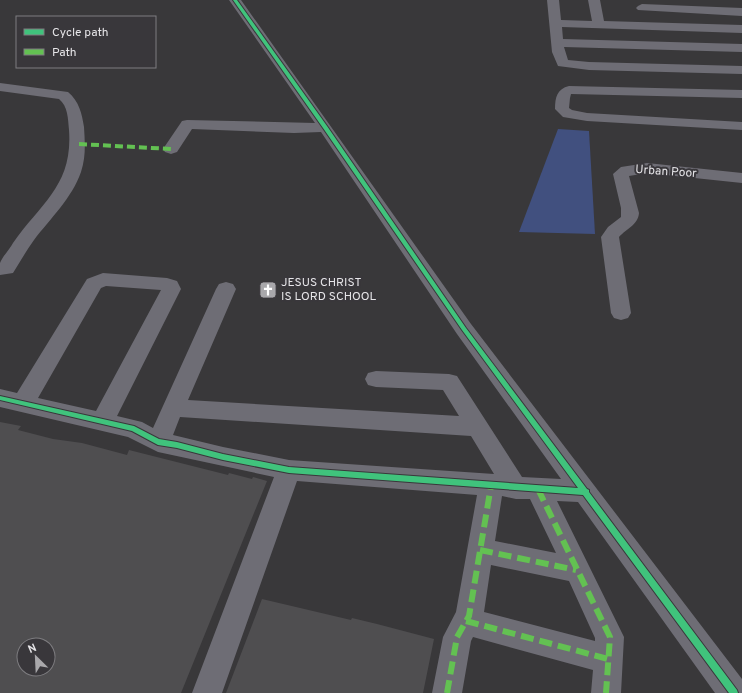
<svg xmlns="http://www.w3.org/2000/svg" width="742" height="693" viewBox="0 0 742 693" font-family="Overpass,sans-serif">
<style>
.water{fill:#41507f}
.building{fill:#4f4e50;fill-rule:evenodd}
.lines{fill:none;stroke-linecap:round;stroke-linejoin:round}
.minor{fill:#6e6d75;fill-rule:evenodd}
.quiet-far1{stroke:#63c152;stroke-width:4;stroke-dasharray:8 4;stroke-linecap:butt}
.quiet{stroke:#63c152;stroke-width:6;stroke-dasharray:13 6;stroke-linecap:butt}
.cycleway-casing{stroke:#39373b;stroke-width:2}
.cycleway{fill:#40c37c;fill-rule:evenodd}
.labels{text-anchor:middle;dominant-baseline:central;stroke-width:4;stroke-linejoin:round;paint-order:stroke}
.street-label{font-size:12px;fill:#e6e5e8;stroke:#39373b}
.poi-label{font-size:12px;fill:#e6e5e8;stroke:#39373b;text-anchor:start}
</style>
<rect width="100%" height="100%" fill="#39383a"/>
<polygon class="water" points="558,129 589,131 595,234 519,232"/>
<g class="building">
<path d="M0 422 21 426 18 430 53 439 82 443 127 455 129 450 228 475 229 473 252 479 253 477 267 481 181 693H0ZM24 645H48V669H24Z"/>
<polygon points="262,599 351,620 352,618 377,624 434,639 423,693 226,693"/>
</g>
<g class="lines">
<g class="minor">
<path d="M229 0H241L471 324 742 679V693H715L578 502 557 501 624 637 621 693H591L593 670 473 637 471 641 462 693H432L443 637 456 612 477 495 297 481 222 693H192L274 477 158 452 128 437 0 407V389L17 393 87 279 103 273 167 278 177 281 181 289 117 416 142 422 153 428 216 289 219 284 226 282 233 284 236 289 188 400 459 416 443 390 376 387 368 385 365 379 368 373 376 371 449 374 457 376 522 477 561 479 457 334 321 132 294 133 192 129 177 152 171 154 165 152 163 149 180 124 182 121 187 120 315 123ZM106 286 161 290 96 411 38 398 101 288ZM180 417 471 436 494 474 289 460 223 447 173 435ZM502 496 516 499H530L556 553 495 541ZM491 565 569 581 595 638V641L484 612Z"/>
<polygon points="547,0 559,0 561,20 592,21 588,0 600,0 604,21 742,25 742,33 562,27 563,39 742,44 742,52 564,47 568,60 589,62 742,66 742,74 589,70 558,66 552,52"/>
<polygon points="642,4 742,8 742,16 638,10 636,8 638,6"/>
<path d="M0 83 68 92C79 101 82 114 84 127 85 143 86 157 81 172 72 198 50 219 34 240 26 251 20 262 13 273L0 275C0 272 0 266 0 263 2 257 10 249 13 243 42 202 73 185 69 130 68 119 68 106 59 99L0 91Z"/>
<path d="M569 86 742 90V98L571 94 570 98 569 108 572 110 587 113 742 122V130L587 121 563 117 555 109C555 97 557 89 569 86Z"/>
<path d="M647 163 742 173V183L647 173 629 176 639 213C638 225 626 229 619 237L631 313 628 318 621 320 614 318 611 313 601 237 608 227 621 217V208L613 174 621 167Z"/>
</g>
<polyline class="quiet-far1" points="79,144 171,149"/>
<g class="quiet">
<polyline points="538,489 610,637 606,693"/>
<polyline points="480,550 576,570"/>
<polyline points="466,621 608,659"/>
<polyline points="447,693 457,637 469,616 491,486"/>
</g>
<g class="cycleway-casing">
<polygon id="cycleway" points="233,0 237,0 327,126 466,328 587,489 589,490 589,492 737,690 738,693 729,693 583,495 289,473 223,460 177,448 158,445 132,431 0,400 0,396 134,426 159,439 177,442 223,454 289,467 578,488 462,330 323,128"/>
</g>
<use href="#cycleway" class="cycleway"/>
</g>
<defs>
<g id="church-square" transform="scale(0.9)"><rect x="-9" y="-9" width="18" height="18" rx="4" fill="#a9a8ab" stroke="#39373b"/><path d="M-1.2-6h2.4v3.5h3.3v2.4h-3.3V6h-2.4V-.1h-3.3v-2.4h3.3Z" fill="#fff"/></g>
</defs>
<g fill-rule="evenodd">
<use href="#church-square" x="268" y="290"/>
</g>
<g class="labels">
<g class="street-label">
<text transform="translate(666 172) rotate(4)">Urban Poor</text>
</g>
<g class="poi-label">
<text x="281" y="283">JESUS CHRIST<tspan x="281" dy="14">IS LORD SCHOOL</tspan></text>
</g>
</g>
<rect x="16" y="16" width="140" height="52" fill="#39373b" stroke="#7e7d80"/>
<rect x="24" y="29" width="20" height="6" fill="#40c37c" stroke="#7e7d80"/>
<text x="52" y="36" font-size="12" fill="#e6e5e8">Cycle path</text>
<rect x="24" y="49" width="20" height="6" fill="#63c152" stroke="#7e7d80"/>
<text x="52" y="56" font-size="12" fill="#e6e5e8">Path</text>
<g transform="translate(36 657) rotate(336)"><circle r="19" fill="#39373b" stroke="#7e7d80"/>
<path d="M0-3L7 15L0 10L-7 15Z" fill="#a9a8ab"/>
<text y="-6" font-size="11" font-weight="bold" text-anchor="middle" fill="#e6e5e8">N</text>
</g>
</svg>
